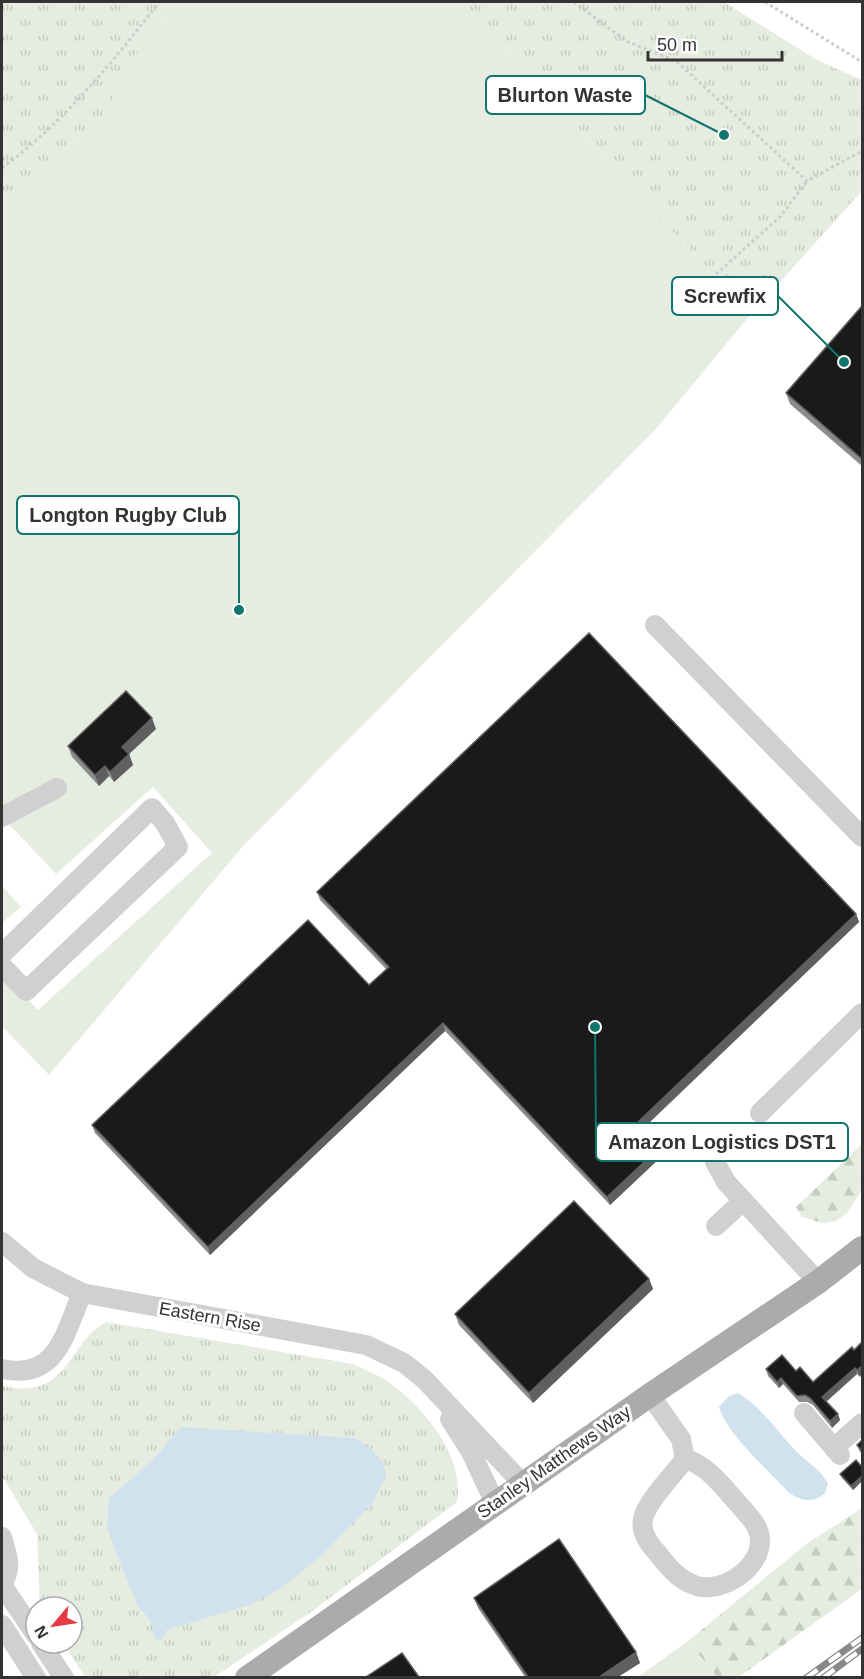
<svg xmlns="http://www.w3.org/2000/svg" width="864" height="1679" viewBox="0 0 864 1679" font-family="Helvetica,sans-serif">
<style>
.grass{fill:#e6ecdf;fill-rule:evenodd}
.forest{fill:url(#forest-firs)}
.park{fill:url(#park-tufts)}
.water{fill:#cfe2ee}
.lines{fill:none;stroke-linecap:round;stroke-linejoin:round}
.path{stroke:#cdcdcd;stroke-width:3;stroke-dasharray:3 3;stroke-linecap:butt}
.minor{stroke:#d0d0d0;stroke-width:20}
.major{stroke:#ababab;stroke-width:24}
.rail-casing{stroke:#888;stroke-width:7}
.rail{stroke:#fff;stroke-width:4.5;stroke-dasharray:14;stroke-linecap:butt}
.wall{fill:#8c8c8c}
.shaded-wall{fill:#5f5f5f}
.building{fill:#1a1a1a;stroke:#5f5f5f;stroke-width:1.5}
.labels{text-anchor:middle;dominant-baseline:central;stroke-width:6;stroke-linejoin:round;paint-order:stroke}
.street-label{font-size:18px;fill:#333;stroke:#fff}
.leader{fill:none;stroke:#0f766e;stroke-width:2}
.callout-dot{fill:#0f766e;stroke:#fff;stroke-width:2}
.callout{fill:#fff;stroke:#0f766e;stroke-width:2}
.callout-label{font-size:20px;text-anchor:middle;font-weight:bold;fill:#333}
</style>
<defs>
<pattern id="forest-firs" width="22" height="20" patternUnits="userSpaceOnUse" patternTransform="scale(1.5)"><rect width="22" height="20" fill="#e6ecdf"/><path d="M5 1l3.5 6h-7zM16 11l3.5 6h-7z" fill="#c6cbc0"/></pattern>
<pattern id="park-tufts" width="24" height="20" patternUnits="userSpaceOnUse" patternTransform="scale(1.5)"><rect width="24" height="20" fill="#e6ecdf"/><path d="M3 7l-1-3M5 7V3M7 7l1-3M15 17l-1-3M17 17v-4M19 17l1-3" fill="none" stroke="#c6cbc0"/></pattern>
</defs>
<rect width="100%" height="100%" fill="#fff"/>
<g class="grass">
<path d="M182 2H462L750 315 655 430 244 845 49 1075 2 1026V971L38 1010 212 853 153 787 56 874 8 823 2 829V198L30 181 102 118 148 34ZM130 701 156 729 126 757 114 782 109 776Z"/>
<polygon points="2,886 21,907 2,923"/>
<polygon points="688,1641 717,1677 637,1678"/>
</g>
<g class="forest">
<polygon points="862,1144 862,1190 847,1213 836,1221 822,1223 802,1217 796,1207"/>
<polygon points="862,1508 862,1589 739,1677 717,1677 688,1641 805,1545"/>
</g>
<g class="park">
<polygon points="2,2 182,2 148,34 102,118 30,181 2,198"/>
<polygon points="462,2 724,2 817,60 862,80 862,191 750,315"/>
<path d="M106 1322 353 1364C364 1369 376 1374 386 1380 422 1406 465 1454 457 1502L311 1612 214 1677H85L63 1643H72V1607H40L37 1534 2 1476V1386C70 1401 66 1344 106 1322Z"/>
</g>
<g class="water">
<path d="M738 1393C762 1407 776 1431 795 1450 806 1462 821 1469 828 1484L825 1493C812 1504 803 1501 789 1493 768 1469 728 1436 719 1407L729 1396Z"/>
<path d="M181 1427 354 1438C371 1447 386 1459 386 1479L383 1481 373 1503 321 1556 280 1589 252 1604 167 1630 160 1641 155 1639 150 1620 138 1606 115 1549 107 1527 109 1498 151 1462Z"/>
</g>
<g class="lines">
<g class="path">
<polyline points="574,2 626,41 676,61 807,181 862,151"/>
<polyline points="765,2 862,62"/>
<path d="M2 168C64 122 112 63 159 2"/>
<polyline points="716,274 780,217 807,181"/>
</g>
<g class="minor">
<polyline points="655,625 862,837"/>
<polyline points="2,817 57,788"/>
<polyline points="2,954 152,808 165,823 178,847 26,991 2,966"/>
<polyline points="760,1113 862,1013"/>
<polyline points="715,1162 726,1182 818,1282"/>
<polyline points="716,1226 743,1201"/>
<polyline points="2,1242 33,1268 82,1293 366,1345 404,1363 424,1379 523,1484"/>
<path d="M2 1369C57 1381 65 1333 82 1293"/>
<path d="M650 1395 681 1439 685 1459C674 1474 646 1502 643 1519 640 1533 650 1545 659 1555 669 1568 680 1581 697 1586 723 1593 761 1568 760 1540 760 1528 751 1518 743 1509 726 1491 709 1465 685 1459"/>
<polyline points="804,1413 840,1455"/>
<polyline points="450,1419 470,1450 495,1503"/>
<polyline points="834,1448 862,1423"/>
<path d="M2 1537C7 1554 13 1568 2 1584"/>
<polyline points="2,1585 36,1635"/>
<polyline points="2,1625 36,1678"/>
<polyline points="41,1643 64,1678"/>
</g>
<polyline class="major" points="247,1678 650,1395 818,1282 862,1248"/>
<g class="rail-casing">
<g id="rail">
<polyline points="806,1678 862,1638"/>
<polyline points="823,1678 862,1649"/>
</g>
</g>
<use href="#rail" class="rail"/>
</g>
<g class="wall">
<polygon points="862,306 862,466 790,404 786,393"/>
<polygon points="156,729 129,754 133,765 114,782 109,776 99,786 72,757 68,746"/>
<polygon points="317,892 856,914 859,922 643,1129 660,1147 663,1155 610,1205 445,1031 210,1255 95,1133 92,1125 369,985 386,969 320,900"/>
<polygon points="649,1279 653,1289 533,1403 459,1325 455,1314"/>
<polygon points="852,1347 860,1377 857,1374 826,1401 838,1414 840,1420 832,1428 813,1405 807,1402 799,1402 783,1384 779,1388 768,1376 766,1369 796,1371 813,1382"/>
<polygon points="862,1440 862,1455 859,1450 857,1445"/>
<polygon points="862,1467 862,1481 853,1490 842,1478 840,1474"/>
<polygon points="474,1598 636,1652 640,1663 618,1677 525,1677 478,1608"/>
</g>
<g class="shaded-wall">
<polygon points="152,718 156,729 129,754 133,765 114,782 110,772 122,747"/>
<polygon points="105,766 109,776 99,786 95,775"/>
<polygon points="856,914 859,922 640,1131 637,1123"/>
<polygon points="443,1023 445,1031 210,1255 208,1247"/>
<polygon points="660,1147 663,1155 610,1205 607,1197"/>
<polygon points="649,1279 653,1289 533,1403 529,1393"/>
<polygon points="862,1366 862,1374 860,1377 857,1370"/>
<polygon points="855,1368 857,1374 825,1403 822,1397"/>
<polygon points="781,1378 783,1384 779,1388 777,1382"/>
<polygon points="838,1414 840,1420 832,1428 830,1421"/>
<polygon points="862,1476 862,1481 853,1490 851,1486"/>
<polygon points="636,1652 640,1663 618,1677 599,1677"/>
</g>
<g class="building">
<polygon points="862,306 862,459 786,393"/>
<polygon points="589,633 856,914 637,1123 660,1147 607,1197 443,1023 208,1247 92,1125 308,920 369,985 389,967 317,892"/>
<polygon points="126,691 152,718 122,747 129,754 110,772 105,766 95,775 68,746"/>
<polygon points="574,1201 649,1279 529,1393 455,1314"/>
<polygon points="862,1342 862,1366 857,1370 855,1368 822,1397 838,1414 830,1421 810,1398 805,1395 797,1396 781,1378 777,1382 766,1369 782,1355 796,1371 800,1367 813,1382 852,1347 854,1350"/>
<polygon points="862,1440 862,1451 857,1445"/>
<polygon points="856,1460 862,1467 862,1476 851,1486 840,1474"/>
<polygon points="559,1539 636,1652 599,1677 528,1677 474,1598"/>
<polygon points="402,1653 419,1677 366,1677"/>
</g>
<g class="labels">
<g class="street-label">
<text transform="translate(210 1317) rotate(10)">Eastern Rise</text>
<text transform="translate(554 1462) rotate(-35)">Stanley Matthews Way</text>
</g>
</g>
<path class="leader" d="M724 135L645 95M844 362L778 296M239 610L239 515M595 1027L596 1142"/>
<g class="callout-dot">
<circle cx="724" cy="135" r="6"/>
<circle cx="844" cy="362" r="6"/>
<circle cx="239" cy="610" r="6"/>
<circle cx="595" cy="1027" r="6"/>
</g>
<g class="callout">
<rect x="486" y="76" width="159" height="38" rx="6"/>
<rect x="672" y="277" width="106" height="38" rx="6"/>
<rect x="17" y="496" width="222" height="38" rx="6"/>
<rect x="596" y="1123" width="252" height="38" rx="6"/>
</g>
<g class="callout-label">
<text x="565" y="102">Blurton Waste</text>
<text x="725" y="303">Screwfix</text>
<text x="128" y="522">Longton Rugby Club</text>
<text x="722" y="1149">Amazon Logistics DST1</text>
</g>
<rect width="864" height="1679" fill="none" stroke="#333333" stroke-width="6"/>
<g transform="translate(54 1625) rotate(241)"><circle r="28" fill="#ffffff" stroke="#adadad" stroke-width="1.5"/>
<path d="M0-4.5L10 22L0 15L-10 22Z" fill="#e63946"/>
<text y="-9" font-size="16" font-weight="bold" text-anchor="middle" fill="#333333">N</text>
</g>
<path d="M648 51v9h134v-9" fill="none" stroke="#333333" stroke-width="3"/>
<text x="657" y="51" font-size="18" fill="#333333" stroke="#ffffff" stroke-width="4.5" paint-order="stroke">50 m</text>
</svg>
